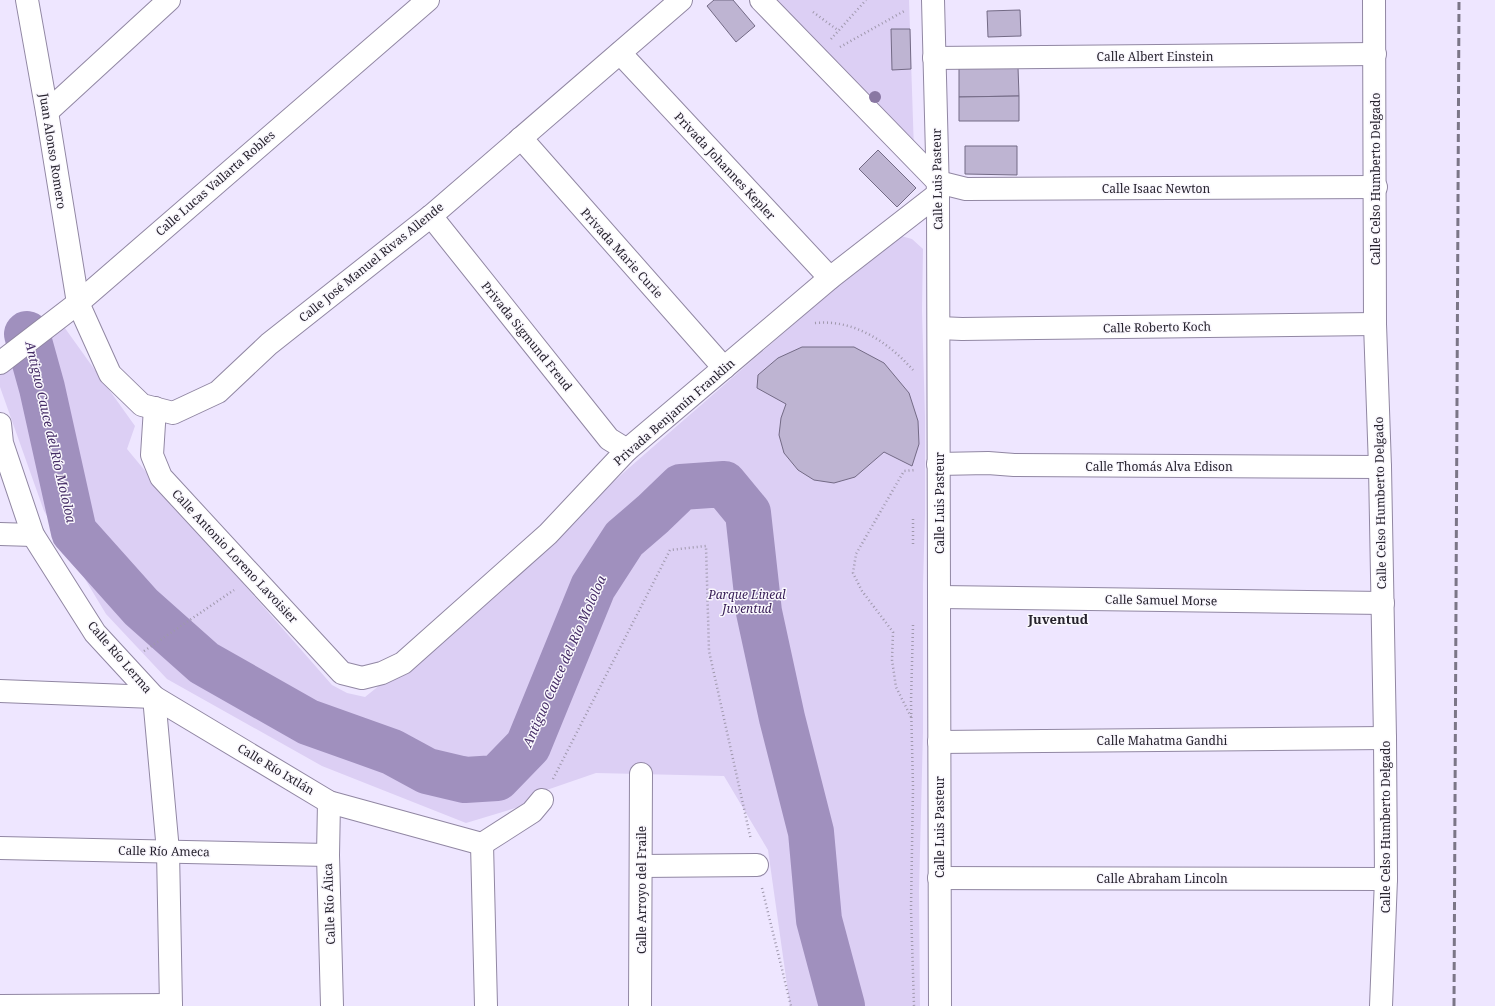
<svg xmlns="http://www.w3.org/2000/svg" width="1495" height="1006" viewBox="0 0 1495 1006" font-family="'Noto Serif',serif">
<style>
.green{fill:#dccff4}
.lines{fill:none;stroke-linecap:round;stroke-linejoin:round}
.river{stroke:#a090be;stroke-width:46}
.building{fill:#beb4d2;stroke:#736a85}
.minor-casing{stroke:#9187a3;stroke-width:24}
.path{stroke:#9f98ac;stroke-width:2.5;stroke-dasharray:1 3;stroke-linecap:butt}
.minor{stroke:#fff;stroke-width:22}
.rail{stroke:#7b7687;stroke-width:3;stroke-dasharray:8 4;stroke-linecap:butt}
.tree{fill:#8977a2}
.labels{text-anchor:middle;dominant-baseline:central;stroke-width:3;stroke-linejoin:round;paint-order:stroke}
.street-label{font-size:12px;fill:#26222d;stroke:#f9f7fd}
.park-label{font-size:12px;font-style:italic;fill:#361c55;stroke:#f9f7fd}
.water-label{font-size:13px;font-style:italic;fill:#452c66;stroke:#f9f7fd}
.neighbourhood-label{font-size:13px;font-weight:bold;fill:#26222d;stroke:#f9f7fd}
</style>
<rect width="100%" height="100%" fill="#eee6ff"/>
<g class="green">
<polygon points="774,0 909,0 914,151"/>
<polygon points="901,236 912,239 923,249 922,311 925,417 925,515 923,584 923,732 919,891 920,1006 790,1006 768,850 724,776 596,773 535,794 522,806 466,823 322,766 167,679 106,614 44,511 0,387 0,370 62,324 135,426 127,449 156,484 332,685 347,693 365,697 456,624 563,529 622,474 890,240"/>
</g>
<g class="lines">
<polyline class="river" points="27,334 42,388 74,532 141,607 204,663 308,722 392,752 427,771 465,780 497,778 528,746 593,587 624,539 653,514 681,487 724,484 748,513 759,612 782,718 811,832 819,920 842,1006"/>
</g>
<g class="building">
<polygon points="714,0 733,0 755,26 736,42 707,6"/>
<polygon points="1020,10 1021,36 988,37 987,11"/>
<polygon points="891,29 910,29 911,69 892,70"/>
<polygon points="1018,67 1019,96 959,97 959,68"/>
<polygon points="1019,96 1019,121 959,121 959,97"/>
<polygon points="965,146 1017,146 1017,175 965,174"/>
<polygon points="878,150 916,188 897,207 859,169"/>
<polygon points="802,347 854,347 884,363 909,393 918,421 919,444 912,466 884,452 855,477 834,483 814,480 798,470 784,453 779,435 781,418 786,404 757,388 758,375 778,358"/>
</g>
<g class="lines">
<g class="minor-casing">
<g id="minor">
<polyline points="27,0 47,112 78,303 110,374 142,405 173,413 218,392 269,344 431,216 681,0"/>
<polyline points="761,0 938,182 966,189 1376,187"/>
<polyline points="933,0 938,194 940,1006"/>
<polyline points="1374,0 1375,324 1380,467 1385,738 1386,879 1381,1006"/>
<polyline points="620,53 830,278"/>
<polyline points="934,58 1375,54"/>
<polyline points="47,112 169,0"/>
<polyline points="521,138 724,368"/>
<polyline points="431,216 609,439 627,450"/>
<polyline points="939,328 962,329 1375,324"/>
<polyline points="0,363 78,303 428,0"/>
<polyline points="155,408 152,455 161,477 342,673 362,678 382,673 403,663 548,534 627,450 830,278 938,194"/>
<polyline points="0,424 2,443 33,535 95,633 154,697 168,851 171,1006"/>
<polyline points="938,464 988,463 1014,465 1380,467"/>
<polyline points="0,534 33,535"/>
<polyline points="940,597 1383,603"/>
<polyline points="0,691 154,697 329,802 482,844 532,812 542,800"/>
<polyline points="939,742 1385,738"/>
<polyline points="329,802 328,855 332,1006"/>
<polyline points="482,844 486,1006"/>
<polyline points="0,848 328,855"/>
<polyline points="641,866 757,865"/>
<polyline points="939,878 1386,879"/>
<polyline points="0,1006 171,1005"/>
<polyline points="640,1006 641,774"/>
</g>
</g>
<g class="path">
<polyline points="813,12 839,31"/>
<polyline points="831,39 866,0"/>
<polyline points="840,47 906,10"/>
<path d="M815 323C854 319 888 342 913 370"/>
<polyline points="913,519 913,544"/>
<polyline points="913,625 911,702 913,787 911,909 914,1006"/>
<polyline points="144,651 234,590"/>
<polyline points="911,717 896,687 892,660 893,632 862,591 853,573 856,554 904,471 915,470"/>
<polyline points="553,779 670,550 706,546 709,651 751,840"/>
<polyline points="762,888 791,1006"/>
</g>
<use href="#minor" class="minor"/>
<polyline class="rail" points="1454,1006 1459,0"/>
</g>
<circle class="tree" cx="875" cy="97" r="6"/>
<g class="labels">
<g class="street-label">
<text x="1155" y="56">Calle Albert Einstein</text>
<text transform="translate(53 151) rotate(81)">Juan Alonso Romero</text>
<text transform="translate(725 166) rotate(47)">Privada Johannes Kepler</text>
<text transform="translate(937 179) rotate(-91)">Calle Luis Pasteur</text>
<text transform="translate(1375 179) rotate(-90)">Calle Celso Humberto Delgado</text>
<text transform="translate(215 183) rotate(-41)">Calle Lucas Vallarta Robles</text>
<text x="1156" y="188">Calle Isaac Newton</text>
<text transform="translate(622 253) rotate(48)">Privada Marie Curie</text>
<text transform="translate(371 262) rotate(-39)">Calle José Manuel Rivas Allende</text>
<text transform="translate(1157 327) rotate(-1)">Calle Roberto Koch</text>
<text transform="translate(527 336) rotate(51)">Privada Sigmund Freud</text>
<text transform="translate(674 412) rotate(-41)">Privada Benjamín Franklin</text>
<text x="1159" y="466">Calle Thomás Alva Edison</text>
<text transform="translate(939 503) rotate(-90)">Calle Luis Pasteur</text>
<text transform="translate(1380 503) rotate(-91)">Calle Celso Humberto Delgado</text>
<text transform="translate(235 556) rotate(47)">Calle Antonio Loreno Lavoisier</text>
<text transform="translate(1161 600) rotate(1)">Calle Samuel Morse</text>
<text transform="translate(120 657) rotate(49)">Calle Río Lerma</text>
<text x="1162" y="740">Calle Mahatma Gandhi</text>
<text transform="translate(276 769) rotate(31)">Calle Río Ixtlán</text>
<text transform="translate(939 827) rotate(-90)">Calle Luis Pasteur</text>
<text transform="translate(1385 827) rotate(-90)">Calle Celso Humberto Delgado</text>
<text transform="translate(164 851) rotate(1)">Calle Río Ameca</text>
<text x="1162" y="878">Calle Abraham Lincoln</text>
<text transform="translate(641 890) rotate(-90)">Calle Arroyo del Fraile</text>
<text transform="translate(329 904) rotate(-92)">Calle Río Álica</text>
</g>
<g class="park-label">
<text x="747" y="594">Parque Lineal<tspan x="747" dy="14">Juventud</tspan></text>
</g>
<g class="water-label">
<text transform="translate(51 432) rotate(77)">Antiguo Cauce del Río Mololoa</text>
<text transform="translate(564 661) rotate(-66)">Antiguo Cauce del Río Mololoa</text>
</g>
<g class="neighbourhood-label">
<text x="1058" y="619">Juventud</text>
</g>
</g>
</svg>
